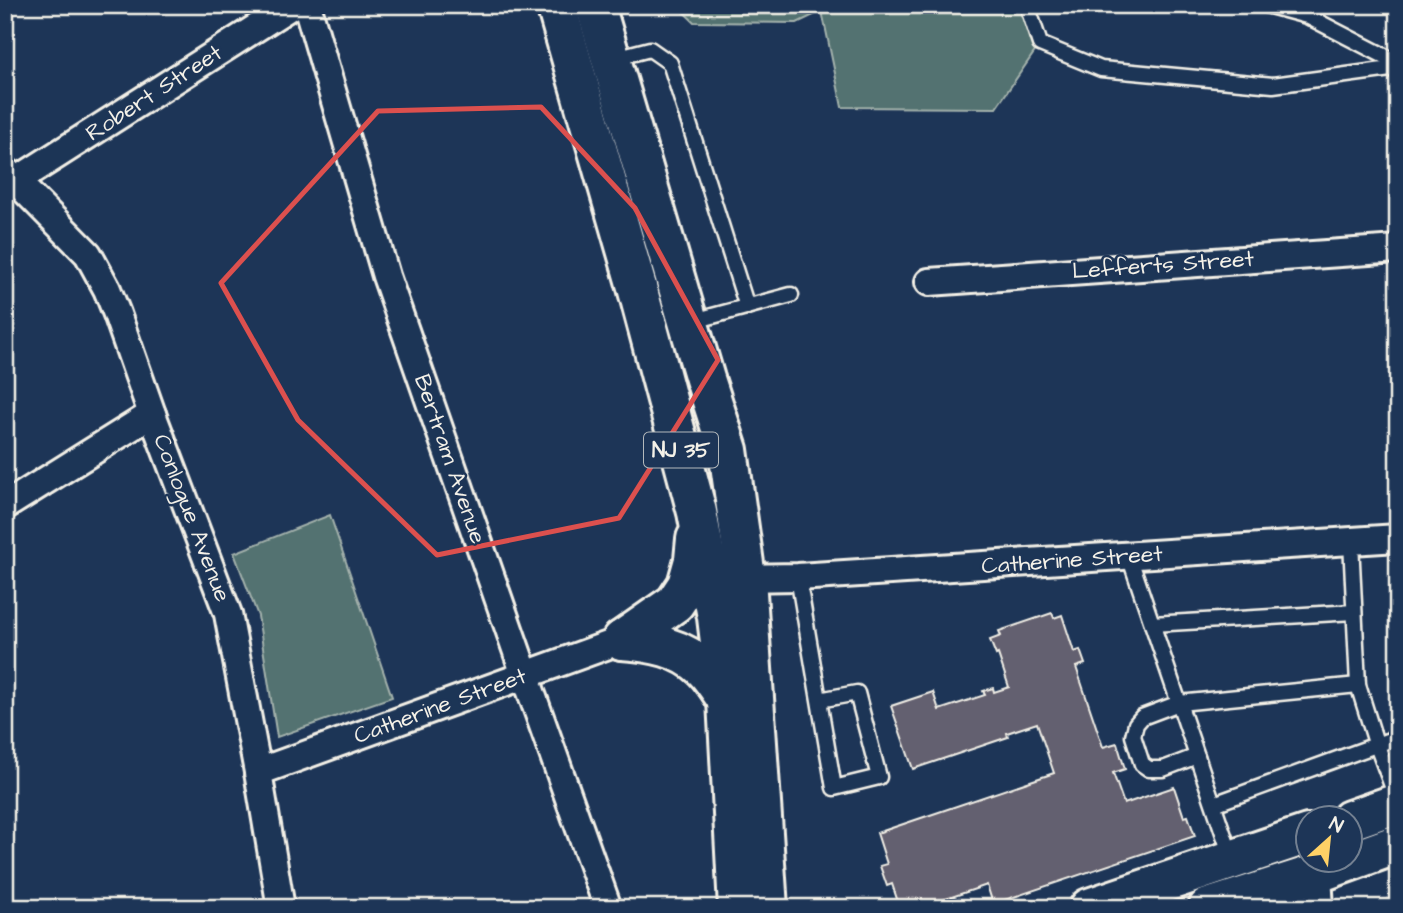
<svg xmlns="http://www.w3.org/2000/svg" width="1403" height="913" viewBox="0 0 1403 913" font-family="'Architects Daughter',sans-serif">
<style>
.green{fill:#537271;stroke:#a4b2ac;stroke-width:2}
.building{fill:#64606f;stroke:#f4f1e8;stroke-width:2}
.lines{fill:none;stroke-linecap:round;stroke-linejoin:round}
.lane-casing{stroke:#f4f1e8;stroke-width:19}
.street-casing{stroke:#f4f1e8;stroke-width:32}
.secondary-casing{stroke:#f4f1e8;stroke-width:44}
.highway-casing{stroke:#f4f1e8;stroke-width:44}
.lane{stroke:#1d3557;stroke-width:14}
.street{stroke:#1d3557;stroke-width:26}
.secondary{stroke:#1d3557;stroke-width:38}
.highway{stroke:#1d3557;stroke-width:38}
.marked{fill:none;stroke:#dc504e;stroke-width:5;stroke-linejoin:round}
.labels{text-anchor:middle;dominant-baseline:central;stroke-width:5;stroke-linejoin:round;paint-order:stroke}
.shield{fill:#1d3557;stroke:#b4b9bc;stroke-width:2}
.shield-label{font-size:21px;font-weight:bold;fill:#f4f1e8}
.street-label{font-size:23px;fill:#f4f1e8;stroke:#1d3557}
</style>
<rect width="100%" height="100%" fill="#1d3557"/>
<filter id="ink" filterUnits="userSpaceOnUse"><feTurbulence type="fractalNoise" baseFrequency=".0143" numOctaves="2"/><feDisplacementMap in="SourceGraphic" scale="14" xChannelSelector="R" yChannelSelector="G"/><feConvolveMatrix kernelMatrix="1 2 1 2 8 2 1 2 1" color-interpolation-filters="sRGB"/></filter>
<g filter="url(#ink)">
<g class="green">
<polygon points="676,5 1027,5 1040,44 996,108 842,107 822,11 797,23 694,22"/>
<polygon points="330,515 392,697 277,737 258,616 234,553"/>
</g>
<polygon class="building" points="1052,613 1054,618 1062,615 1074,652 1080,650 1085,664 1076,667 1103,747 1117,743 1125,769 1113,773 1124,804 1174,787 1184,817 1188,816 1195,836 993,904 987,885 919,908 900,908 892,884 887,886 880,866 887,864 877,833 1054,773 1037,723 1007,733 1008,737 913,769 891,706 933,692 939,710 985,695 983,691 993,688 994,692 1009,687 998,654 996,655 990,640 1001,636 999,631"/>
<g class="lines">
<g class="lane-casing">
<g id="lane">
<polyline points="1027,5 1040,44 1101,69 1273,85 1398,68"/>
<polyline points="1266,5 1307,16 1398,63"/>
<polyline points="611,59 650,49 670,63 747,307"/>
<polyline points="690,322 791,295"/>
<polyline points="1351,542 1358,685 1376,743 1398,802"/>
<polyline points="1129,556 1232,859"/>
<polyline points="798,577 834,788 879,777 857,693 819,700"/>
<polyline points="1152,624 1354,612"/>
<polyline points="1197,756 1163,769 1149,769 1142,764 1133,736 1136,724 1142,717 1179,703 1358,685"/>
<polyline points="1214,804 1398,737"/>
</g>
</g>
<g class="street-casing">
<g id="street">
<polyline points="307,5 386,276 525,675 608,908"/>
<polyline points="5,170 88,254 107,289 117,314 152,414 228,614 258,772 281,908"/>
<polyline points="5,188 292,5"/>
<polyline points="929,282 1398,249"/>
<polyline points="5,506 152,414"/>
<polyline points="746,578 798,577 1398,538"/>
<polyline points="258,772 622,640"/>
<polyline points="1317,860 1320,908"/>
</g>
</g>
<g class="secondary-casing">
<g id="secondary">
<polyline points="1350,820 1398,803"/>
<polyline points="1089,908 1308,834"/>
<polyline points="1208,908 1318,873 1398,844"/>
</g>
</g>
<g class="highway-casing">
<g id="highway">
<polyline points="556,5 637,287 697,512 717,617 727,700 738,908"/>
<polyline points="595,5 705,379 728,450 746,578 768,908"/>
<polyline points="622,640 675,603 687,585 694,560 696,539"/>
<path d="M622 640C651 642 682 647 704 669 713 678 720 690 727 700"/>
</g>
</g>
<use href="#lane" class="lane"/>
<use href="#street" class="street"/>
<use href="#secondary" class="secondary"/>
<use href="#highway" class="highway"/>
</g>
</g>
<path class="marked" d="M541 107 635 208 718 360 619 518 437 555 298 420 221 283 378 111Z"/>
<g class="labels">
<rect class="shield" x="644" y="432.5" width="74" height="35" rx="5"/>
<g class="shield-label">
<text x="681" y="450">NJ 35</text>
</g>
<g class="street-label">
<text transform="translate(154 93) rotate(-33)">Robert Street</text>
<text transform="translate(1163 265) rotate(-4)">Lefferts Street</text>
<text transform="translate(450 459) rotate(71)">Bertram Avenue</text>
<text transform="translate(192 518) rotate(69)">Conlogue Avenue</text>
<text transform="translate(1072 560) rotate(-4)">Catherine Street</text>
<text transform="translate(440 706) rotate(-20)">Catherine Street</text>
</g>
</g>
<rect width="1403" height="913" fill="none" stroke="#1d3557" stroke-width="28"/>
<rect x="14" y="14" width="1375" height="885" fill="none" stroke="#f4f1e8" stroke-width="2.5" filter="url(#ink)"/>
<g transform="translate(1329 839) rotate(27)"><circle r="33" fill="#1d3557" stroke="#738091" stroke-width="2"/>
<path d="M0-5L12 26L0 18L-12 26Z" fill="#ffd166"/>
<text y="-10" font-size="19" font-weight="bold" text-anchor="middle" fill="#f4f1e8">N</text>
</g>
</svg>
